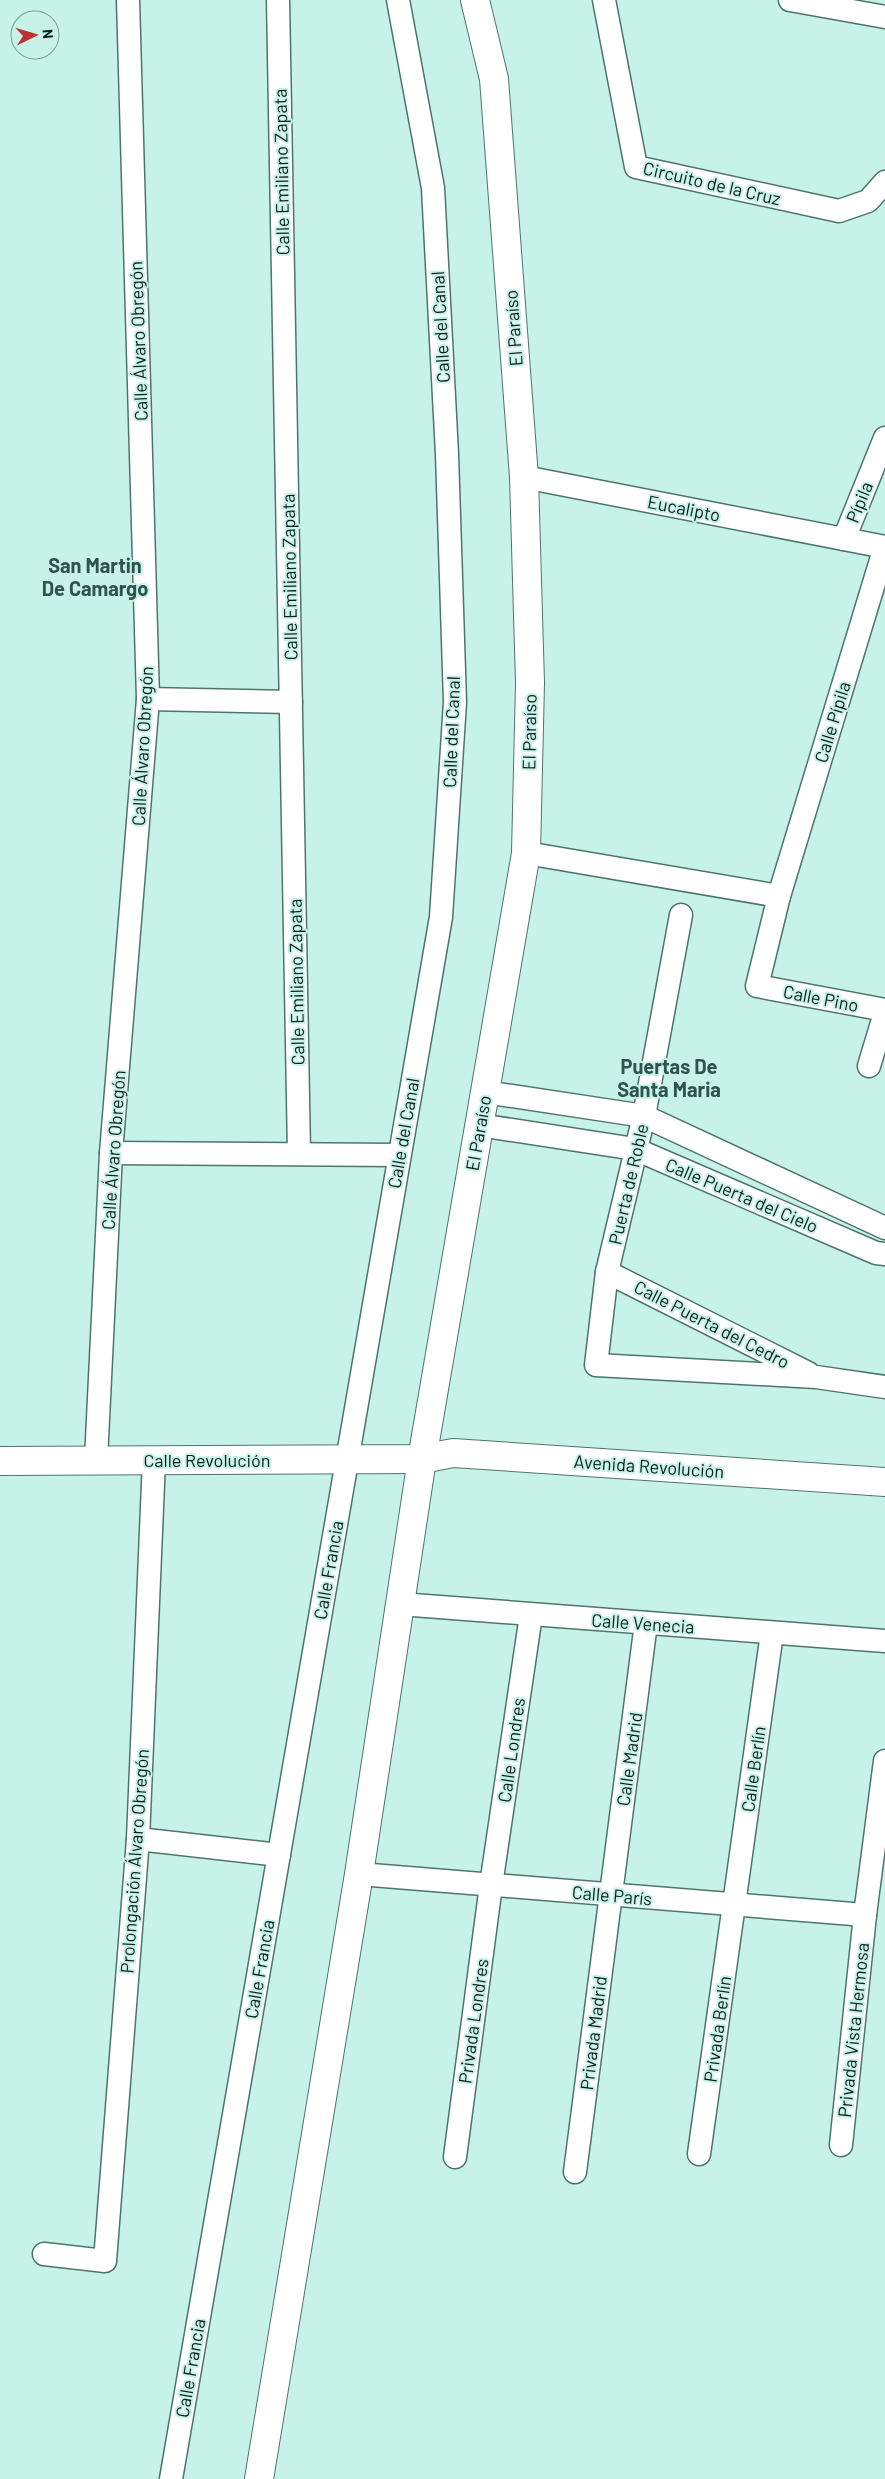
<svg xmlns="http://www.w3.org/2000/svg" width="885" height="2479" viewBox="0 0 885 2479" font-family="Barlow,sans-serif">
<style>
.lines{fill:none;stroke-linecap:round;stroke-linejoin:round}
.street-casing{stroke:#4e756d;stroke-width:25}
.secondary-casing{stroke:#4e756d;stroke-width:30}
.street{stroke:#fff;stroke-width:22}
.secondary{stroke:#fff;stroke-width:28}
.labels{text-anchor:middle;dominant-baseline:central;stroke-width:4;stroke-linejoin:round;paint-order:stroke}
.street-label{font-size:18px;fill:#0e1f1b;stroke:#c7f2e8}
.quarter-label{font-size:20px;font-weight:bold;fill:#2e544d;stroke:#c7f2e8}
</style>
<rect width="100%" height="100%" fill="#c7f2e8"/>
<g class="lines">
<g class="street-casing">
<g id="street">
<polyline points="278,0 299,1153"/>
<polyline points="604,0 636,167 839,211 868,201 885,182"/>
<polyline points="790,0 885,17"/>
<polyline points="524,477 885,547"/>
<polyline points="844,539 885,438"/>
<polyline points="885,547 779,896 757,986 885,1010"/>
<polyline points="148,699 291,702"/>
<polyline points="526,853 779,896"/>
<polyline points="681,915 644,1116 607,1272 596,1365 816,1377 885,1387"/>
<polyline points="869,1066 885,1013"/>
<polyline points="485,1092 644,1116 885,1228"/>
<polyline points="479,1125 635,1149 876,1253 885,1254"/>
<polyline points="111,1153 399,1155"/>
<polyline points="607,1272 808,1373"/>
<polyline points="96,1460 111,1153 148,699 128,0"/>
<polyline points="400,1604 885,1641"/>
<polyline points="138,1839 279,1855"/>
<polyline points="359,1874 865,1915"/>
<polyline points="841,2145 865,1915 885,1761"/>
<polyline points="699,2154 772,1633"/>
<polyline points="455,2157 491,1885 531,1615"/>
<polyline points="575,2172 646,1623"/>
<polyline points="44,2254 105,2261 138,1839 154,1460"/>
<polyline points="171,2479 441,917 455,702 447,454 433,188 398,0"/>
</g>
</g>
<g class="secondary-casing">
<g id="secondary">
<polyline points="0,1461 422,1459 453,1453 885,1482"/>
<polyline points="259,2479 359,1874 422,1459 526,853 530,683 524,477 494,79 475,0"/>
</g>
</g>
<use href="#street" class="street"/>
<use href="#secondary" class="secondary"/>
</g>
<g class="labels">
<g class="street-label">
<text transform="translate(281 172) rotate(-91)">Calle Emiliano Zapata</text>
<text transform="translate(712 183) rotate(13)">Circuito de la Cruz</text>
<text transform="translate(440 327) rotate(-93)">Calle del Canal</text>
<text transform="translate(513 328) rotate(-94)">El Paraíso</text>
<text transform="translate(138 341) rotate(-92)">Calle Álvaro Obregón</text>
<text transform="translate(859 502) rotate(-68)">Pípila</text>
<text transform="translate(684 508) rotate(11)">Eucalipto</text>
<text transform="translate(289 577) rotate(-91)">Calle Emiliano Zapata</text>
<text transform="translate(832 722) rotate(-73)">Calle Pípila</text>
<text transform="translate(451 732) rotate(-88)">Calle del Canal</text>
<text transform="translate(529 732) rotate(-89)">El Paraíso</text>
<text transform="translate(142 746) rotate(-87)">Calle Álvaro Obregón</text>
<text transform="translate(296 982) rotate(-91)">Calle Emiliano Zapata</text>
<text transform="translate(821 998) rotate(11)">Calle Pino</text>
<text transform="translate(403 1133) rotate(-80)">Calle del Canal</text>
<text transform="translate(478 1133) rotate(-80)">El Paraíso</text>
<text transform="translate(113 1150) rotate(-86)">Calle Álvaro Obregón</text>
<text transform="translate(628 1184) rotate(-77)">Puerta de Roble</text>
<text transform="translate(742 1195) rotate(23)">Calle Puerta del Cielo</text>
<text transform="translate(712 1324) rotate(27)">Calle Puerta del Cedro</text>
<text x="207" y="1460">Calle Revolución</text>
<text transform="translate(649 1466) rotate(4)">Avenida Revolución</text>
<text transform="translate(328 1570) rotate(-80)">Calle Francia</text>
<text transform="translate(643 1623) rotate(4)">Calle Venecia</text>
<text transform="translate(511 1750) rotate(-82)">Calle Londres</text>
<text transform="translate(629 1759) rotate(-82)">Calle Madrid</text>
<text transform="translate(753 1769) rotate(-82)">Calle Berlín</text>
<text transform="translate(134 1861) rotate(-86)">Prolongación Álvaro Obregón</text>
<text transform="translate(612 1895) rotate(5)">Calle París</text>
<text transform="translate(259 1969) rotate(-80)">Calle Francia</text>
<text transform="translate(473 2021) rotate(-82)">Privada Londres</text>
<text transform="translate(717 2029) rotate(-82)">Privada Berlín</text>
<text transform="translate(853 2030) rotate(-84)">Privada Vista Hermosa</text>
<text transform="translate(593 2033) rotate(-83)">Privada Madrid</text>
<text transform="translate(190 2368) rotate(-80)">Calle Francia</text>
</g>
<g class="quarter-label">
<text x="95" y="565">San Martin<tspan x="95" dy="23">De Camargo</tspan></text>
<text x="669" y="1066">Puertas De<tspan x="669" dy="23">Santa Maria</tspan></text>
</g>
</g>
<g transform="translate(35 35) rotate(85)"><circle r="24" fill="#c7f2e8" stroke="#7d9e96"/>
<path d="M0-4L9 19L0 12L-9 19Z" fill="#c03131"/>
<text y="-8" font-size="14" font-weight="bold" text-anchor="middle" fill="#0e1f1b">N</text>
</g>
</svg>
